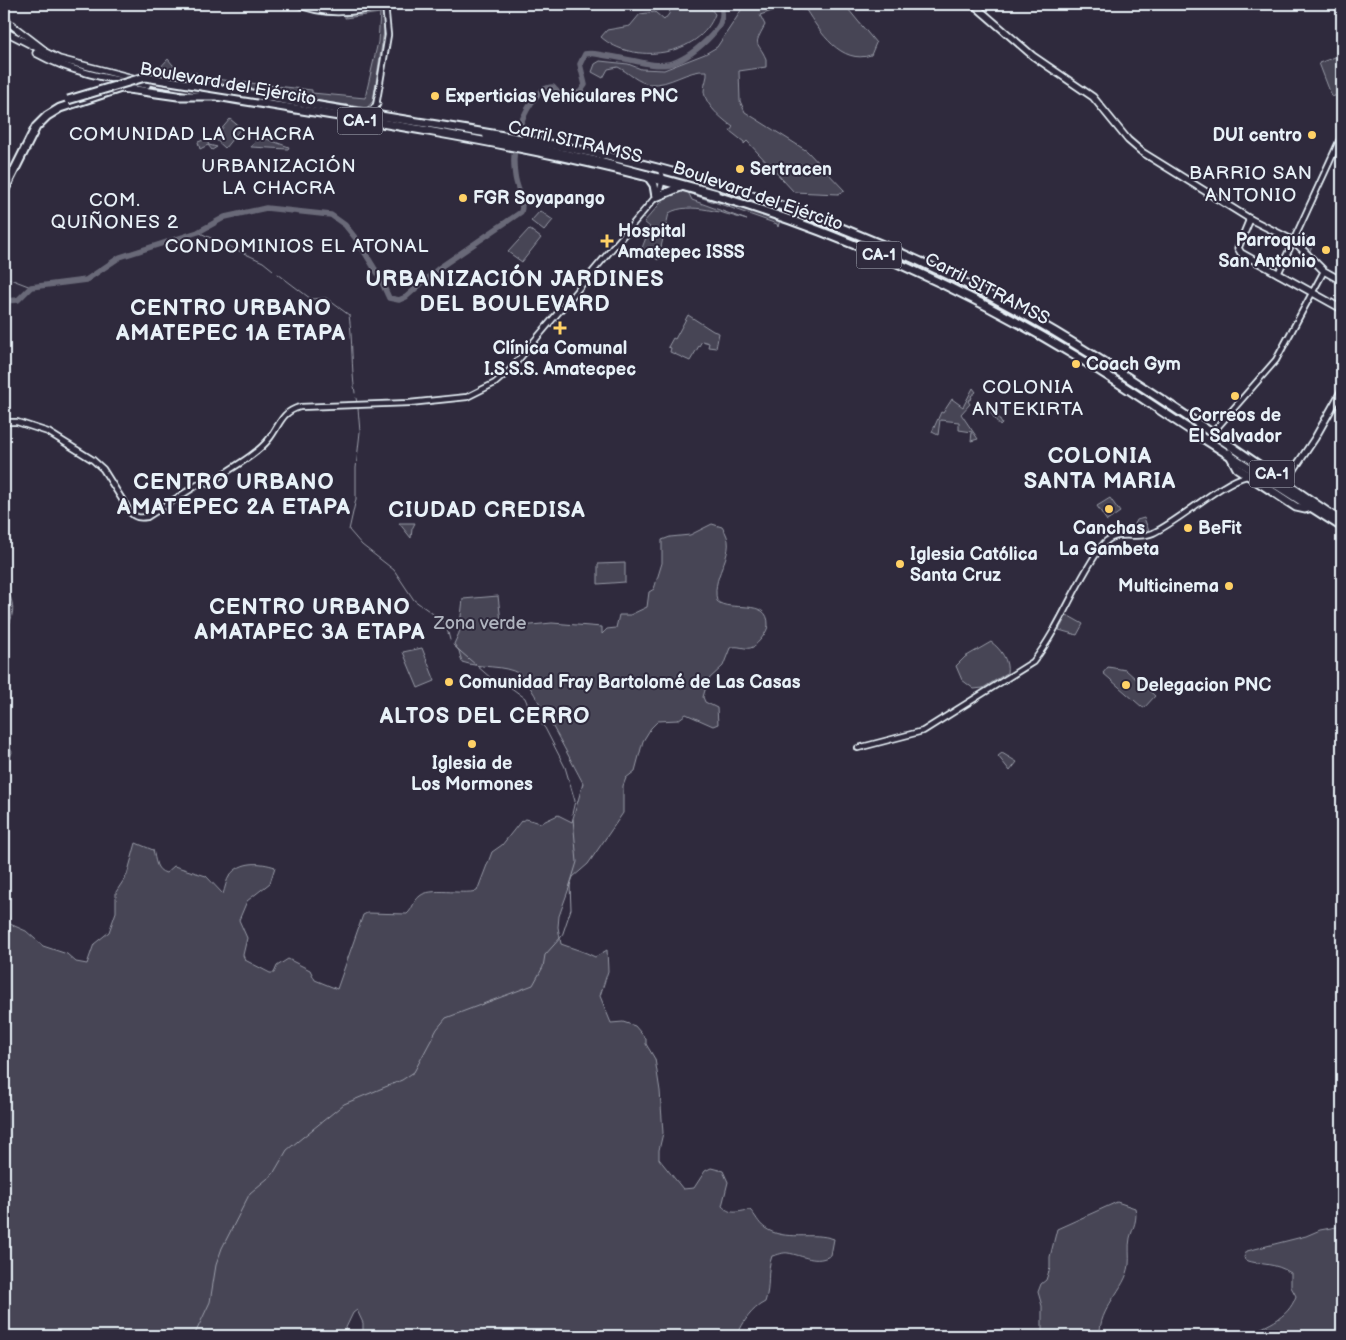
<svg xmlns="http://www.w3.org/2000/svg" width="1346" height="1340" viewBox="0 0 1346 1340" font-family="'Balsamiq Sans',sans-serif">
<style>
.green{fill:#464455;stroke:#979aa6}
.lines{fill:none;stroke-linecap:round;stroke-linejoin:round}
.stream{stroke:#9c9fab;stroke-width:1}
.river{stroke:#696978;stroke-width:5.5}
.minor-casing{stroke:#e8f1f8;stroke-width:8}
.major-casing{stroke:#e8f1f8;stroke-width:9}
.highway-casing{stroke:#e8f1f8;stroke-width:11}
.minor{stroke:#2f2a3d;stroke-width:4.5}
.major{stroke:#2f2a3d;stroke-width:5.5}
.highway{stroke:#2f2a3d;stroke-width:7}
.highway-bridge-casing{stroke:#e8f1f8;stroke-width:11;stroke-linecap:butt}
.highway-bridge{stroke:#2f2a3d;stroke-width:7}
.poi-dot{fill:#ffd166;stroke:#2f2a3d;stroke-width:2}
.labels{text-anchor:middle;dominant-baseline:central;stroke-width:4;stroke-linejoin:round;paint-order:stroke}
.shield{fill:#2f2a3d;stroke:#b0b5c0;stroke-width:1}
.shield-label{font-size:16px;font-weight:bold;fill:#e8f1f8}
.street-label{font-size:18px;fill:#e8f1f8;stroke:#2f2a3d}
.poi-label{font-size:18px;font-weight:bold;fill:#e8f1f8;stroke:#2f2a3d;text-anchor:start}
.park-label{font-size:18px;fill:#afb4bf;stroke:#2f2a3d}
.neighbourhood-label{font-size:19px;letter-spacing:1px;fill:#e8f1f8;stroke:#2f2a3d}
.district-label{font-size:22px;font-weight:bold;letter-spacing:1px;fill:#e8f1f8;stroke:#2f2a3d}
</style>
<rect width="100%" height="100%" fill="#2f2a3d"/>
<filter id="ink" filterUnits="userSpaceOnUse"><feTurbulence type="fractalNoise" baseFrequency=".02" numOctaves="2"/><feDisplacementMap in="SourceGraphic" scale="10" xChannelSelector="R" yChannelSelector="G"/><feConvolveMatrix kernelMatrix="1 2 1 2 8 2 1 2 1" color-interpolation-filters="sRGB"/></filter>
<g filter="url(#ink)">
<g class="green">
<path d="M671 4H707L715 14C700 57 632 65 601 37L607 30 630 26 640 14 655 12 664 20 669 14Z"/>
<path d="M740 4H844L876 43 871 55C841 65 820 32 806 10L781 8 760 15 765 25C752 48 758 40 766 59V67L739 71 740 101 745 112 807 151 845 191 838 194 794 192 747 141 744 144V142L730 131 733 127C722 119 705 105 704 91 704 83 708 78 707 71 688 69 670 86 650 84 638 83 628 72 618 67L608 69 603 78 592 72 595 64 600 61 628 64 641 69 664 70 705 54 717 47 737 17 741 10Z"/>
<polygon points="379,11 383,13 384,31 373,101 367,108 160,77 156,72 168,59 178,71 197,73 197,77 312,90 312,93 365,98 378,42 380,13 345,18 345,16"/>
<polygon points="1338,56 1342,68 1342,93 1332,97 1319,63"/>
<polygon points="230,119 241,128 225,148 214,138"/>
<polygon points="258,138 264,138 289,147 288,149 251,147"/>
<polygon points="206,139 209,145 217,147 212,150 208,145 200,149 198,142"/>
<path d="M684 191 688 192 692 200 747 220C726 214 689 201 669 213L658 260 642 248 650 227 644 222 665 198Z"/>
<polygon points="694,195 780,220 778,227 777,224"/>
<polygon points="540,211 553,220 544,231 531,221"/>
<polygon points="529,229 541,238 522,262 508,252"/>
<polygon points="1300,233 1314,242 1309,253 1297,239"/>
<polygon points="688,315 713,331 719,333 716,348 708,347 709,343 702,341 690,361 670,352 671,348 668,347 673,338 675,339"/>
<polygon points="973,388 976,392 971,396 972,398 968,401 970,404 961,414 978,439 971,441 972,432 959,430 959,422 940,420 938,435 932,432 941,412 943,413 952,399 963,407"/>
<polygon points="991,403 1002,424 1000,426 986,406"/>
<polygon points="1110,498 1120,512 1107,521 1097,506"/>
<polygon points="1144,518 1149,531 1131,532 1137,520"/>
<polygon points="399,523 415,523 412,529 411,538"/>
<path d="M712 524 722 527C741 552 710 572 717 601 729 613 769 597 768 625 768 632 758 643 753 647 746 651 738 644 730 648L723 666 708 680 703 697 705 702 717 708 718 724 713 726 686 714 678 720 658 721 651 728 643 741 635 771 626 778 623 786V813L588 864 573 877 559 916 558 927 561 944C574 949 584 951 595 957L607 950 608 971 600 996 611 1023 623 1022 635 1026 646 1039V1044L655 1059 660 1091 663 1133 659 1150V1159L683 1189 694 1188 705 1171 711 1168 723 1171 728 1182 722 1206C732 1216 738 1211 750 1210 756 1216 758 1223 765 1228 785 1242 812 1231 834 1239L831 1255C817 1265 802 1255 788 1253 783 1252 778 1255 772 1256 766 1272 771 1285 765 1302 751 1309 743 1322 737 1336H363V1323L357 1310 353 1313 342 1336H4V900L10 924 26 931 43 946 67 954 76 962 87 964 94 944 109 932 116 912V892L127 875 136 843 153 850C156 860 155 870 166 873L174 866 206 876 223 894C225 889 226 880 230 875 241 861 260 862 275 867L270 883 247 901 239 920 247 938 243 955 245 960 270 973H274L277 966 288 959 310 970 315 980 337 989 363 915 367 913 407 914C413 909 413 901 420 896 430 887 461 895 477 891L492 852 502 845 521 821 526 819 541 823 558 815 572 822 583 783C575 768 528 678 520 674 502 664 482 669 462 662L459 651 454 644 459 633 463 599 498 596 501 621 503 623H511V627L552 623 602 627V634L607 629 616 628 619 615H630L647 607 649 592 654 589 662 563V540L670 537 690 535Z"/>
<polygon points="625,563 625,582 598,584 598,564"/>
<path d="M4 583C18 610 13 612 4 639Z"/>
<polygon points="1067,615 1083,624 1077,635 1059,630"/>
<path d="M991 642C1001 649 1009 661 1007 673L983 688 974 689 962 680 956 666 965 657Z"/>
<polygon points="422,648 435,681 418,688 403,652"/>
<polygon points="1108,667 1126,670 1155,696 1144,708 1142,707 1103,673"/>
<polygon points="4,737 12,752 4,776"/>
<polygon points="1002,753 1017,762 1010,771 998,756"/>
<path d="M1117 1202 1135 1208C1138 1220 1133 1227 1130 1238 1128 1247 1130 1257 1129 1265 1126 1289 1098 1308 1100 1336H1042V1306L1038 1292 1041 1284 1046 1280 1050 1268V1257L1057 1229Z"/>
<path d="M1342 1226V1336H1244C1264 1326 1288 1320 1296 1296L1291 1287V1273C1274 1262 1263 1266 1245 1260L1244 1257 1247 1251 1306 1236 1320 1230Z"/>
</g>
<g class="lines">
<g class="stream">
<polyline points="198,232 263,262 273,270"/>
<path d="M278 274 311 299 326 298 349 315C353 341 351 367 355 393"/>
<polyline points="5,277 31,287"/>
<polyline points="356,398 357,403"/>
<polyline points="358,408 360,432 356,468 356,499 349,530 362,545 394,570 414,600 440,619 446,625 450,640"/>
<polyline points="453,645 492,679 510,687 525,698 531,713 545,728 565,767 575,801 572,814"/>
<polyline points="194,1336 210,1302 216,1265 222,1248 250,1193 273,1174 287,1150 344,1104 402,1080 414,1072 437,1029 446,1018 533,985 543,967 545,955 562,936 571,909 570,885 577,862 573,819"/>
</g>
<path class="river" d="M4 301 18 300 31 287 86 280 120 257 198 232 225 217 266 208 331 215 345 225 357 240 378 274 389 298 399 300 406 297 439 268 521 212C525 198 516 188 515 175 511 150 518 122 532 102 537 94 543 87 553 87L565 100 580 92 585 85 580 64 585 54C592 52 600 55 608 56 654 62 666 79 707 40 719 28 725 21 721 4"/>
<g class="minor-casing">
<g id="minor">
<path d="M297 4C326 17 356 12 386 6"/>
<polyline points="376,106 388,35 385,4"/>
<polyline points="1278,274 1342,135"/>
<path d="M4 422H17L48 432 93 460 103 469 130 512C135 518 140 518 147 517L199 484 204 481 208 484C226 471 256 456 269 439 280 425 281 412 300 407L409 403 467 397 495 383 509 371 659 193 663 179 660 169"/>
<polyline points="1208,438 1276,360 1324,271"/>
<path d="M858 748 923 731 1033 662C1061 626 1075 583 1101 547 1115 527 1135 541 1153 533 1181 520 1221 482 1247 476"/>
</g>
</g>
<g class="major-casing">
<g id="major">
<polyline points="973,4 1033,56 1093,97 1128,140 1142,152 1250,219 1294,241 1324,271 1342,281"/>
<polyline points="4,19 43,49"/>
<polyline points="4,31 59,59 144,81 222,94"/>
<path d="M36 53C70 72 109 79 147 85"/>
<polyline points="365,112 373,110 377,104"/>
<polyline points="486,136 595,160 716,193"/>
<polyline points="1250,219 1238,248 1241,253 1342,309"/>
<polyline points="1285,483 1315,438 1342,390"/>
</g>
</g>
<g class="highway-casing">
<g id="highway">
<path d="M258 95C392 121 529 134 661 169 797 205 933 260 1055 332 1153 391 1247 457 1342 522"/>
<polyline points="647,175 654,185 656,197 683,186"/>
<path d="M4 191 36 127 47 116 60 108 121 88 178 96H216C420 130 626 157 820 231 908 265 993 306 1074 355 1116 380 1156 408 1198 435 1246 466 1294 496 1342 527"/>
<polyline points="1229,453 1237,468 1296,507 1305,509 1312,507"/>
</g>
</g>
<use href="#minor" class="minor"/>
<use href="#major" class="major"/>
<use href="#highway" class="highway"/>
<g class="highway-bridge-casing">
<polyline id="highway-bridge" points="68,100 145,77 258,95"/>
</g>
<use href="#highway-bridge" class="highway-bridge"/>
</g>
</g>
<g class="poi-dot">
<circle cx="435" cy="96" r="5"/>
<circle cx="1312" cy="135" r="5"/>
<circle cx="740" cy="169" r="5"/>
<circle cx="463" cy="198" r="5"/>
<path d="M604.5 233.5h5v5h5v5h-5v5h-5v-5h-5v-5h5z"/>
<circle cx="1326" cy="250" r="5"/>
<path d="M557.5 320.5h5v5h5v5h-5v5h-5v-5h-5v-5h5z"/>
<circle cx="1076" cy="364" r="5"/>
<circle cx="1235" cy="396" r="5"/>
<circle cx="1109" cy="509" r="5"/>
<circle cx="1188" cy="528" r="5"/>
<circle cx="900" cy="564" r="5"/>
<circle cx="1229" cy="586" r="5"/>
<circle cx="449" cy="682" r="5"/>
<circle cx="1126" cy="685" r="5"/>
<circle cx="472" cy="744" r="5"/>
</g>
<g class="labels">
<g class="shield">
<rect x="337.5" y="107.5" width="45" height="27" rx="4"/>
<rect x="856.5" y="241.5" width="45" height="27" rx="4"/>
<rect x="1249.5" y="460.5" width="45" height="27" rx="4"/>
</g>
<g class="shield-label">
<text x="360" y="121">CA-1</text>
<text x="879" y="255">CA-1</text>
<text x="1272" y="474">CA-1</text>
</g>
<g class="street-label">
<text transform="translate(228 84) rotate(10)">Boulevard del Ejército</text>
<text transform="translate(575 142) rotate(13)">Carril SITRAMSS</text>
<text transform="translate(758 196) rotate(19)">Boulevard del Ejército</text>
<text transform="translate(987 289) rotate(27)">Carril SITRAMSS</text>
</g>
<g class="poi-label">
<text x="445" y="96">Experticias Vehiculares PNC</text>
<text x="1302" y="135" text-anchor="end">DUI centro</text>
<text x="750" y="169">Sertracen</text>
<text x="473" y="198">FGR Soyapango</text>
<text x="618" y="231">Hospital<tspan x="618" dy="21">Amatepec ISSS</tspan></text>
<text x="1316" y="240" text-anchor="end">Parroquia<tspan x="1316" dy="21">San Antonio</tspan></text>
<text x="560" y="348" text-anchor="middle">Clínica Comunal<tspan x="560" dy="21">I.S.S.S. Amatecpec</tspan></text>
<text x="1086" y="364">Coach Gym</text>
<text x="1235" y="415" text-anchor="middle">Correos de<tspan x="1235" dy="21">El Salvador</tspan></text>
<text x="1109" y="528" text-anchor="middle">Canchas<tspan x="1109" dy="21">La Gambeta</tspan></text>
<text x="1198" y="528">BeFit</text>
<text x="910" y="554">Iglesia Católica<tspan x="910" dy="21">Santa Cruz</tspan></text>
<text x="1219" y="586" text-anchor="end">Multicinema</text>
<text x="459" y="682">Comunidad Fray Bartolomé de Las Casas</text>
<text x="1136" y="685">Delegacion PNC</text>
<text x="472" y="763" text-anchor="middle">Iglesia de<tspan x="472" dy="21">Los Mormones</tspan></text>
</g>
<g class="park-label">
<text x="480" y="623">Zona verde</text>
</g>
<g class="neighbourhood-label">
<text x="192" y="134">COMUNIDAD LA CHACRA</text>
<text x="279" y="166">URBANIZACIÓN<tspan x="279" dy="22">LA CHACRA</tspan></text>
<text x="1251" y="173">BARRIO SAN<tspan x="1251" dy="22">ANTONIO</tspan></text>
<text x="115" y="200">COM.<tspan x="115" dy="22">QUIÑONES 2</tspan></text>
<text x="297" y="246">CONDOMINIOS EL ATONAL</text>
<text x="1028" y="387">COLONIA<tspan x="1028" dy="22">ANTEKIRTA</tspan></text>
</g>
<g class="district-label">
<text x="515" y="279">URBANIZACIÓN JARDINES<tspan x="515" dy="25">DEL BOULEVARD</tspan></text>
<text x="231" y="308">CENTRO URBANO<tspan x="231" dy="25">AMATEPEC 1A ETAPA</tspan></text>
<text x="1100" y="456">COLONIA<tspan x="1100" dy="25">SANTA MARIA</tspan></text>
<text x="234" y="482">CENTRO URBANO<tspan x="234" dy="25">AMATEPEC 2A ETAPA</tspan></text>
<text x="487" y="510">CIUDAD CREDISA</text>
<text x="310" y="607">CENTRO URBANO<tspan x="310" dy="25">AMATAPEC 3A ETAPA</tspan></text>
<text x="485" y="716">ALTOS DEL CERRO</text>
</g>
</g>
<rect width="1346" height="1340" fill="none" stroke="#2f2a3d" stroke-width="20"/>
<rect x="10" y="10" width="1326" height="1320" fill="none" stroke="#e8f1f8" stroke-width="2" filter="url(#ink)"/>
</svg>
